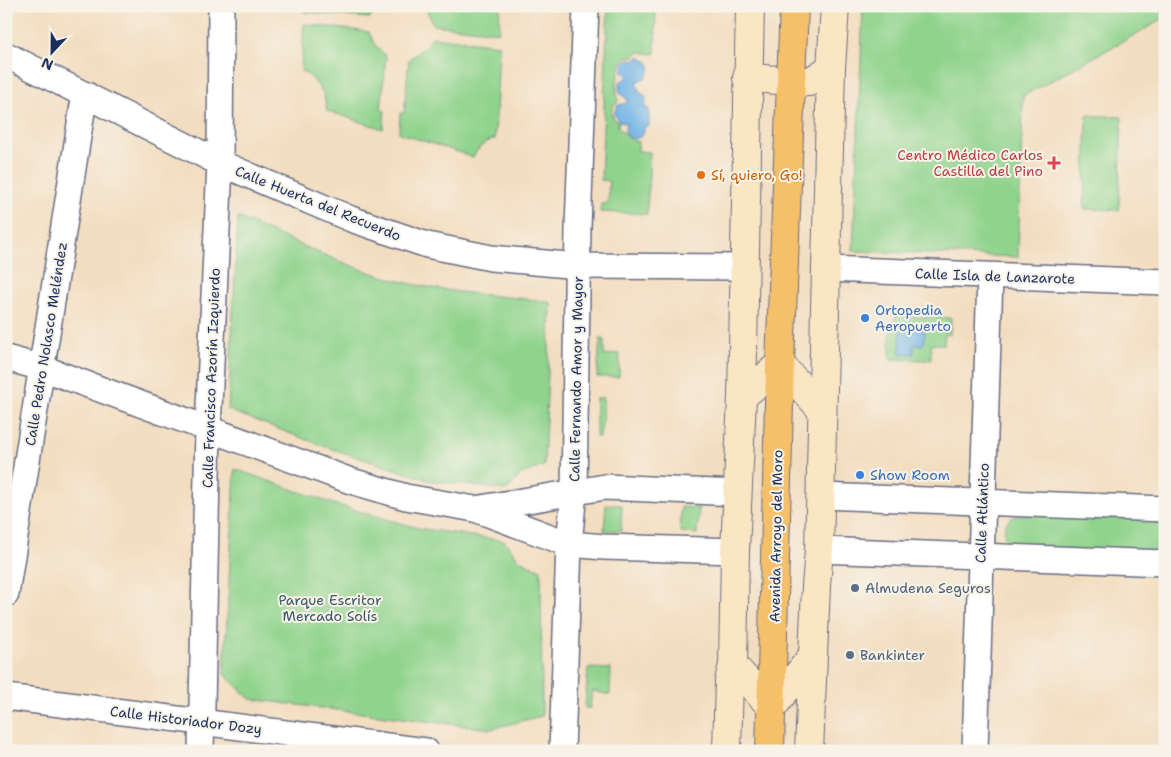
<svg xmlns="http://www.w3.org/2000/svg" width="1171" height="757" viewBox="0 0 1171 757" font-family="'Shantell Sans',sans-serif">
<style>
.green{fill:#8fd38c;stroke:#558175}
.water{fill:#70b3e6;stroke:#4671a2}
.lines{fill:none;stroke-linecap:round;stroke-linejoin:round}
.street-casing{stroke:#676c80;stroke-width:28}
.secondary-casing{stroke:#676c80;stroke-width:30}
.primary-casing{stroke:#676c80;stroke-width:30}
.street{stroke:#fff;stroke-width:25}
.secondary{stroke:#fbe6c4;stroke-width:28}
.primary{stroke:#f6c06b;stroke-width:28}
.health-dot{fill:#e0444e;stroke:#f7f3e8;stroke-width:2}
.food-dot{fill:#e8710a;stroke:#f7f3e8;stroke-width:2}
.shop-dot{fill:#3f7fe0;stroke:#f7f3e8;stroke-width:2}
.service-dot{fill:#5c6f8a;stroke:#f7f3e8;stroke-width:2}
.labels{text-anchor:middle;dominant-baseline:central;stroke-width:4;stroke-linejoin:round;paint-order:stroke}
.health-label{font-size:14px;fill:#be3a42;stroke:#f7f3e8;text-anchor:end}
.food-label{font-size:14px;fill:#c56008;stroke:#f7f3e8;text-anchor:start}
.street-label{font-size:14px;fill:#1b2f5e;stroke:#f7f3e8}
.shop-label{font-size:14px;fill:#366cbe;stroke:#f7f3e8;text-anchor:start}
.service-label{font-size:14px;fill:#4e5e75;stroke:#f7f3e8;text-anchor:start}
.park-label{font-size:14px;fill:#38586a;stroke:#f7f3e8}
</style>
<rect width="100%" height="100%" fill="#f7f3e8"/>
<filter id="ink" filterUnits="userSpaceOnUse"><feTurbulence type="fractalNoise" baseFrequency=".02" numOctaves="2"/><feDisplacementMap in="SourceGraphic" scale="10" xChannelSelector="R" yChannelSelector="G"/><feConvolveMatrix kernelMatrix="1 2 1 2 8 2 1 2 1" color-interpolation-filters="sRGB"/></filter>
<filter id="wash" filterUnits="userSpaceOnUse"><feTurbulence type="fractalNoise" baseFrequency=".0096" numOctaves="4" result="noise"/><feDisplacementMap in="SourceGraphic" scale="20" xChannelSelector="R" yChannelSelector="G"/><feGaussianBlur stdDeviation="1.12" result="paint"/><feColorMatrix in="noise" values="0 0 0 0 0 0 0 0 0 0 0 0 0 0 0 0 0 1.4 0 .05"/><feComposite in="paint" operator="in"/></filter>
<g filter="url(#wash)">
<rect width="100%" height="100%" fill="#f3ddc0"/>
<g class="green">
<polygon points="304,6 377,6 370,18 304,12"/>
<polygon points="424,6 500,6 499,32 433,25 431,19"/>
<path d="M608 6H656L655 54 637 52 635 56 627 57 621 63 616 87 618 102 614 105 611 112 614 119 618 122V128C626 133 628 140 638 142V151L650 152 647 214 600 212 601 204 608 203 609 181 601 180Z"/>
<polygon points="863,6 1165,6 1165,18 1023,96 1018,257 853,251"/>
<path d="M304 24 369 32C373 43 377 49 386 56L381 110 385 111 383 129 327 111 324 94 311 77 301 71Z"/>
<path d="M432 37 499 45 495 139C485 141 478 148 473 157L399 133 400 113H404L409 59 425 47Z"/>
<polygon points="1087,115 1122,117 1119,210 1084,209"/>
<path d="M238 217C288 239 339 264 392 279 442 293 495 295 546 301L551 303 544 466 521 474 507 490 428 480 320 445 228 410Z"/>
<polygon points="895,316 951,318 950,335 945,334 944,344 931,344 931,360 890,359 890,329 888,329 888,327 895,327"/>
<polygon points="600,339 604,339 604,356 620,353 619,377 597,377"/>
<polygon points="596,398 603,398 603,418 600,437 596,437"/>
<polygon points="235,469 334,504 418,528 505,541 519,560 541,570 542,716 490,729 250,699 224,674"/>
<polygon points="606,505 622,505 621,531 604,530"/>
<polygon points="681,507 699,508 697,534 680,532"/>
<path d="M1021 515 1165 519V554L1015 548 1005 538C1002 525 1008 517 1021 515Z"/>
<polygon points="588,668 611,669 610,695 592,691 590,708 585,708"/>
</g>
<g class="water">
<path d="M639 56 647 61 651 67 647 77 636 82 639 91 646 97 645 108 649 109V126L644 127C645 134 641 137 635 139L627 136 625 130 626 123 619 122 614 113 618 105 627 103V98C620 96 617 89 620 82L628 77 623 72V63L630 59 637 60Z"/>
<polygon points="901,327 925,328 924,343 922,345 914,345 914,354 900,353"/>
</g>
</g>
<g filter="url(#ink)">
<g class="lines">
<g class="street-casing">
<g id="street">
<polyline points="6,55 220,163 351,219 427,245 491,258 578,266 744,267"/>
<polyline points="826,269 1165,282"/>
<polyline points="6,358 42,368 351,481 406,497 475,509 569,544 604,547 735,551"/>
<polyline points="820,496 1165,509"/>
<polyline points="475,509 605,487 737,493"/>
<polyline points="819,550 1165,563"/>
<polyline points="6,594 83,105 87,95"/>
<polyline points="6,697 426,751"/>
<polyline points="201,751 208,429 220,163 221,6"/>
<polyline points="562,751 569,544 574,492 578,228 586,6"/>
<polyline points="975,751 990,276"/>
</g>
</g>
<g class="secondary-casing">
<g id="secondary">
<polyline points="747,78 809,82 831,68"/>
<polyline points="742,397 780,364 822,410"/>
<polyline points="733,665 772,708 813,655"/>
<polyline points="727,751 729,681 733,665 735,551 742,397 750,6"/>
<polyline points="809,751 816,586 819,550 831,68 835,6"/>
</g>
</g>
<g class="primary-casing">
<polyline id="primary" points="770,751 780,364 794,6"/>
</g>
<use href="#street" class="street"/>
<use href="#secondary" class="secondary"/>
<use href="#primary" class="primary"/>
</g>
</g>
<path class="health-dot" d="M1051.5 155.5h5v5h5v5h-5v5h-5v-5h-5v-5h5z"/>
<circle class="food-dot" cx="701" cy="175" r="5"/>
<g class="shop-dot">
<circle cx="865" cy="318" r="5"/>
<circle cx="860" cy="475" r="5"/>
</g>
<g class="service-dot">
<circle cx="855" cy="588" r="5"/>
<circle cx="850" cy="655" r="5"/>
</g>
<g class="labels">
<g class="health-label">
<text x="1043" y="155">Centro Médico Carlos<tspan x="1043" dy="16">Castilla del Pino</tspan></text>
</g>
<g class="food-label">
<text x="711" y="175">Sí, quiero, Go!</text>
</g>
<g class="street-label">
<text transform="translate(318 203) rotate(22)">Calle Huerta del Recuerdo</text>
<text transform="translate(995 276) rotate(2)">Calle Isla de Lanzarote</text>
<text transform="translate(46 344) rotate(-81)">Calle Pedro Nolasco Meléndez</text>
<text transform="translate(211 378) rotate(-88)">Calle Francisco Azorín Izquierdo</text>
<text transform="translate(576 379) rotate(-89)">Calle Fernando Amor y Mayor</text>
<text transform="translate(982 513) rotate(-88)">Calle Atlántico</text>
<text transform="translate(776 536) rotate(-89)">Avenida Arroyo del Moro</text>
<text transform="translate(186 720) rotate(7)">Calle Historiador Dozy</text>
</g>
<g class="shop-label">
<text x="875" y="310">Ortopedia<tspan x="875" dy="16">Aeropuerto</tspan></text>
<text x="870" y="475">Show Room</text>
</g>
<g class="service-label">
<text x="865" y="588">Almudena Seguros</text>
<text x="860" y="655">Bankinter</text>
</g>
<g class="park-label">
<text x="330" y="600">Parque Escritor<tspan x="330" dy="16">Mercado Solís</tspan></text>
</g>
</g>
<rect width="1171" height="757" fill="none" stroke="#f7f3e8" stroke-width="25"/>
<g transform="translate(52 52) rotate(202)" stroke="#f7f3e8" stroke-width="4" paint-order="stroke">
<path d="M0-4L9 19L0 12L-9 19Z" fill="#1b2f5e"/>
<text y="-8" font-size="14" font-weight="bold" text-anchor="middle" fill="#1b2f5e">N</text>
</g>
</svg>
